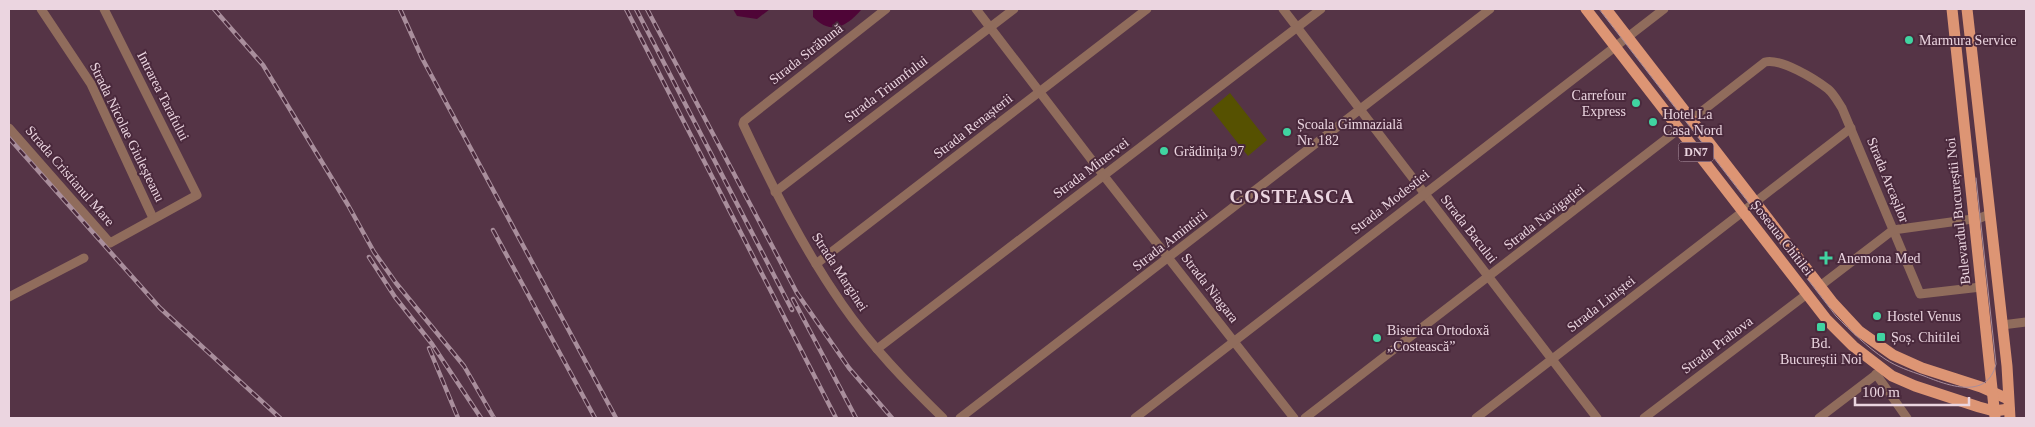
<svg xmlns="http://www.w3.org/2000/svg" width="2035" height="427" viewBox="0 0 2035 427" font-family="Georgia,serif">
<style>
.green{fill:#565101}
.water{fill:#4f0537}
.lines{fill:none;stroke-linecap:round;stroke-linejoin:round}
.minor{stroke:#906c5c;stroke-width:9}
.major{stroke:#dd9574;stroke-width:11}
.tram{stroke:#a98e9c;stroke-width:1}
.rail-casing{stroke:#a98e9c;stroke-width:4.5}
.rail{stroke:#4a293c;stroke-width:2.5;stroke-dasharray:8;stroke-linecap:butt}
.poi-dot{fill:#40d4a1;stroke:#4a293c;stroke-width:2}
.labels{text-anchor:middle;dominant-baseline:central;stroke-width:4;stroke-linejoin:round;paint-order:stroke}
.shield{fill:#4a293c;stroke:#bba1af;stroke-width:1}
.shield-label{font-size:12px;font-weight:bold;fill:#ebd5e0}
.poi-label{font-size:14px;fill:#ebd5e0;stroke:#4a293c;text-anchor:start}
.street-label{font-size:14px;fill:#ebd5e0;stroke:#4a293c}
.district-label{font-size:19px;font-weight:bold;letter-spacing:1px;fill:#ebd5e0;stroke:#4a293c}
</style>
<rect width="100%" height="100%" fill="#553446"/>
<polygon class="green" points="1230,93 1267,140 1248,156 1211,109"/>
<g class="water">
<polygon points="733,9 770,9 757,19 737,16"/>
<path d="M813 9H862C847 26 832 36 813 17Z"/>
</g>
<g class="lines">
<g class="minor">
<polyline points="41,9 91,84 153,218"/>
<path d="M886 9 744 121 743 124C772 186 803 248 842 304 871 346 907 383 943 418"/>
<polyline points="976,9 1104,176 1294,418"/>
<polyline points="1283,9 1597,418"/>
<path d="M1692 119 1765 62C1781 58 1815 79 1828 89 1834 94 1838 102 1842 108L1920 294 1981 287"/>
<polyline points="9,128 110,243 197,195 104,9"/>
<polyline points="775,192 1014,9"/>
<polyline points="816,264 1147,9"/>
<polyline points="1820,286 1893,230 1980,218 1990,214"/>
<polyline points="9,297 84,258"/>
<polyline points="2002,325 2026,322"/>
<polyline points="877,349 1321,9"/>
<polyline points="1876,374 1907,418"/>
<polyline points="960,418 1490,9"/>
<polyline points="1135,418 1664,9"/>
<polyline points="1305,418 1679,129"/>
<polyline points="1476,418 1851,128"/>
<polyline points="1644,418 1807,294"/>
<polyline points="1819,418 1882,370"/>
</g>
<g class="major">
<polyline points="1586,9 1827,320 1853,346 1892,376 1915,386 1979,407 1994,411 2009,409"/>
<polyline points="1606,9 1833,303 1859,331 1893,355 1922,368 1981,387 2008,399"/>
<polyline points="1952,9 1995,417"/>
<polyline points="1967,9 2007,366 2010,418"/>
</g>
<path class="tram" d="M1599 9 1836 316C1851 331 1867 347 1885 359 1897 367 1910 371 1924 376 1947 385 1987 401 1996 364L1976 178"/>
<g class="rail-casing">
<g id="rail">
<polyline points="214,9 263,65 348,205 374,252 396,283 464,366 494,418"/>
<polyline points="400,9 422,58 616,418"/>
<polyline points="626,9 836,418"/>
<polyline points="636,9 792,310"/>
<polyline points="647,9 797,293 849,368 892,418"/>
<polyline points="9,138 160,308 280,418"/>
<polyline points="493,230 595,418"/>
<polyline points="369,257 395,297 432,344 481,418"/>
<polyline points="793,299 856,418"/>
<polyline points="429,348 458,418"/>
</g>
</g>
<use href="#rail" class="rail"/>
</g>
<g class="poi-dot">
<circle cx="1909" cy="40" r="5"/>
<circle cx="1636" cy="103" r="5"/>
<circle cx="1653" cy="122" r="5"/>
<circle cx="1287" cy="132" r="5"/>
<circle cx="1164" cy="151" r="5"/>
<path d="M1823.5 250.5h5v5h5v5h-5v5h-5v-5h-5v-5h5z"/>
<circle cx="1877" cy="316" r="5"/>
<rect x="1816" y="322" width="10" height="10" rx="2.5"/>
<rect x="1876" y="332" width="10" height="10" rx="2.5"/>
<circle cx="1377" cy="338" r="5"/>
</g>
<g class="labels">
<rect class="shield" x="1678.5" y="142.5" width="35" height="19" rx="4"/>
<g class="shield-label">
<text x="1696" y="152">DN7</text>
</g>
<g class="poi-label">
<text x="1919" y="40">Marmura Service</text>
<text x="1626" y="95" text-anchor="end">Carrefour<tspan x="1626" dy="16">Express</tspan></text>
<text x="1663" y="114">Hotel La<tspan x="1663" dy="16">Casa Nord</tspan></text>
<text x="1297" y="124">Școala Gimnazială<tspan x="1297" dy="16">Nr. 182</tspan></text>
<text x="1174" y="151">Grădinița 97</text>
<text x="1837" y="258">Anemona Med</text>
<text x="1887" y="316">Hostel Venus</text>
<text x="1387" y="330">Biserica Ortodoxă<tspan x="1387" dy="16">„Costească”</tspan></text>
<text x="1891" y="337">Șoș. Chitilei</text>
<text x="1821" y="343" text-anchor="middle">Bd.<tspan x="1821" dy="16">Bucureștii Noi</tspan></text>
</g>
<g class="street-label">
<text transform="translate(806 54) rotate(-38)">Strada Străbună</text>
<text transform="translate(886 89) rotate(-37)">Strada Triumfului</text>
<text transform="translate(163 96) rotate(63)">Intrarea Tarafului</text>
<text transform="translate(973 126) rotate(-38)">Strada Renașterii</text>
<text transform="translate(127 132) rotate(64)">Strada Nicolae Giuleșteanu</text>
<text transform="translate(1091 168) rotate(-37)">Strada Minervei</text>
<text transform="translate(70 176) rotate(49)">Strada Cristianul Mare</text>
<text transform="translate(1888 180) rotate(68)">Strada Arcașilor</text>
<text transform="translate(1390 202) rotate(-38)">Strada Modestiei</text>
<text transform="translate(1958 211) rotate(-96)">Bulevardul Bucureștii Noi</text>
<text transform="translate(1544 217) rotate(-38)">Strada Navigației</text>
<text transform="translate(1469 229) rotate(52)">Strada Bacului</text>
<text transform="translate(1782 238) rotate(52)">Șoseaua Chitilei</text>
<text transform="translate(1170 240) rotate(-38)">Strada Amintirii</text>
<text transform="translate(840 272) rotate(57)">Strada Marginei</text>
<text transform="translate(1210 288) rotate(52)">Strada Niagara</text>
<text transform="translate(1601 304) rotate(-38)">Strada Liniștei</text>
<text transform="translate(1717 345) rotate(-37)">Strada Prahova</text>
</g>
<g class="district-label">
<text x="1292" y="196">COSTEASCA</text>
</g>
</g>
<rect width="2035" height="427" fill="none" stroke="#ebd5e0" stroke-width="20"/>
<path d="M1855 397v8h114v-8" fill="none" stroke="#ebd5e0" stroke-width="2.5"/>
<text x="1862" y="397" font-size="15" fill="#ebd5e0" stroke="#4a293c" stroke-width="4" paint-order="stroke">100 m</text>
</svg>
